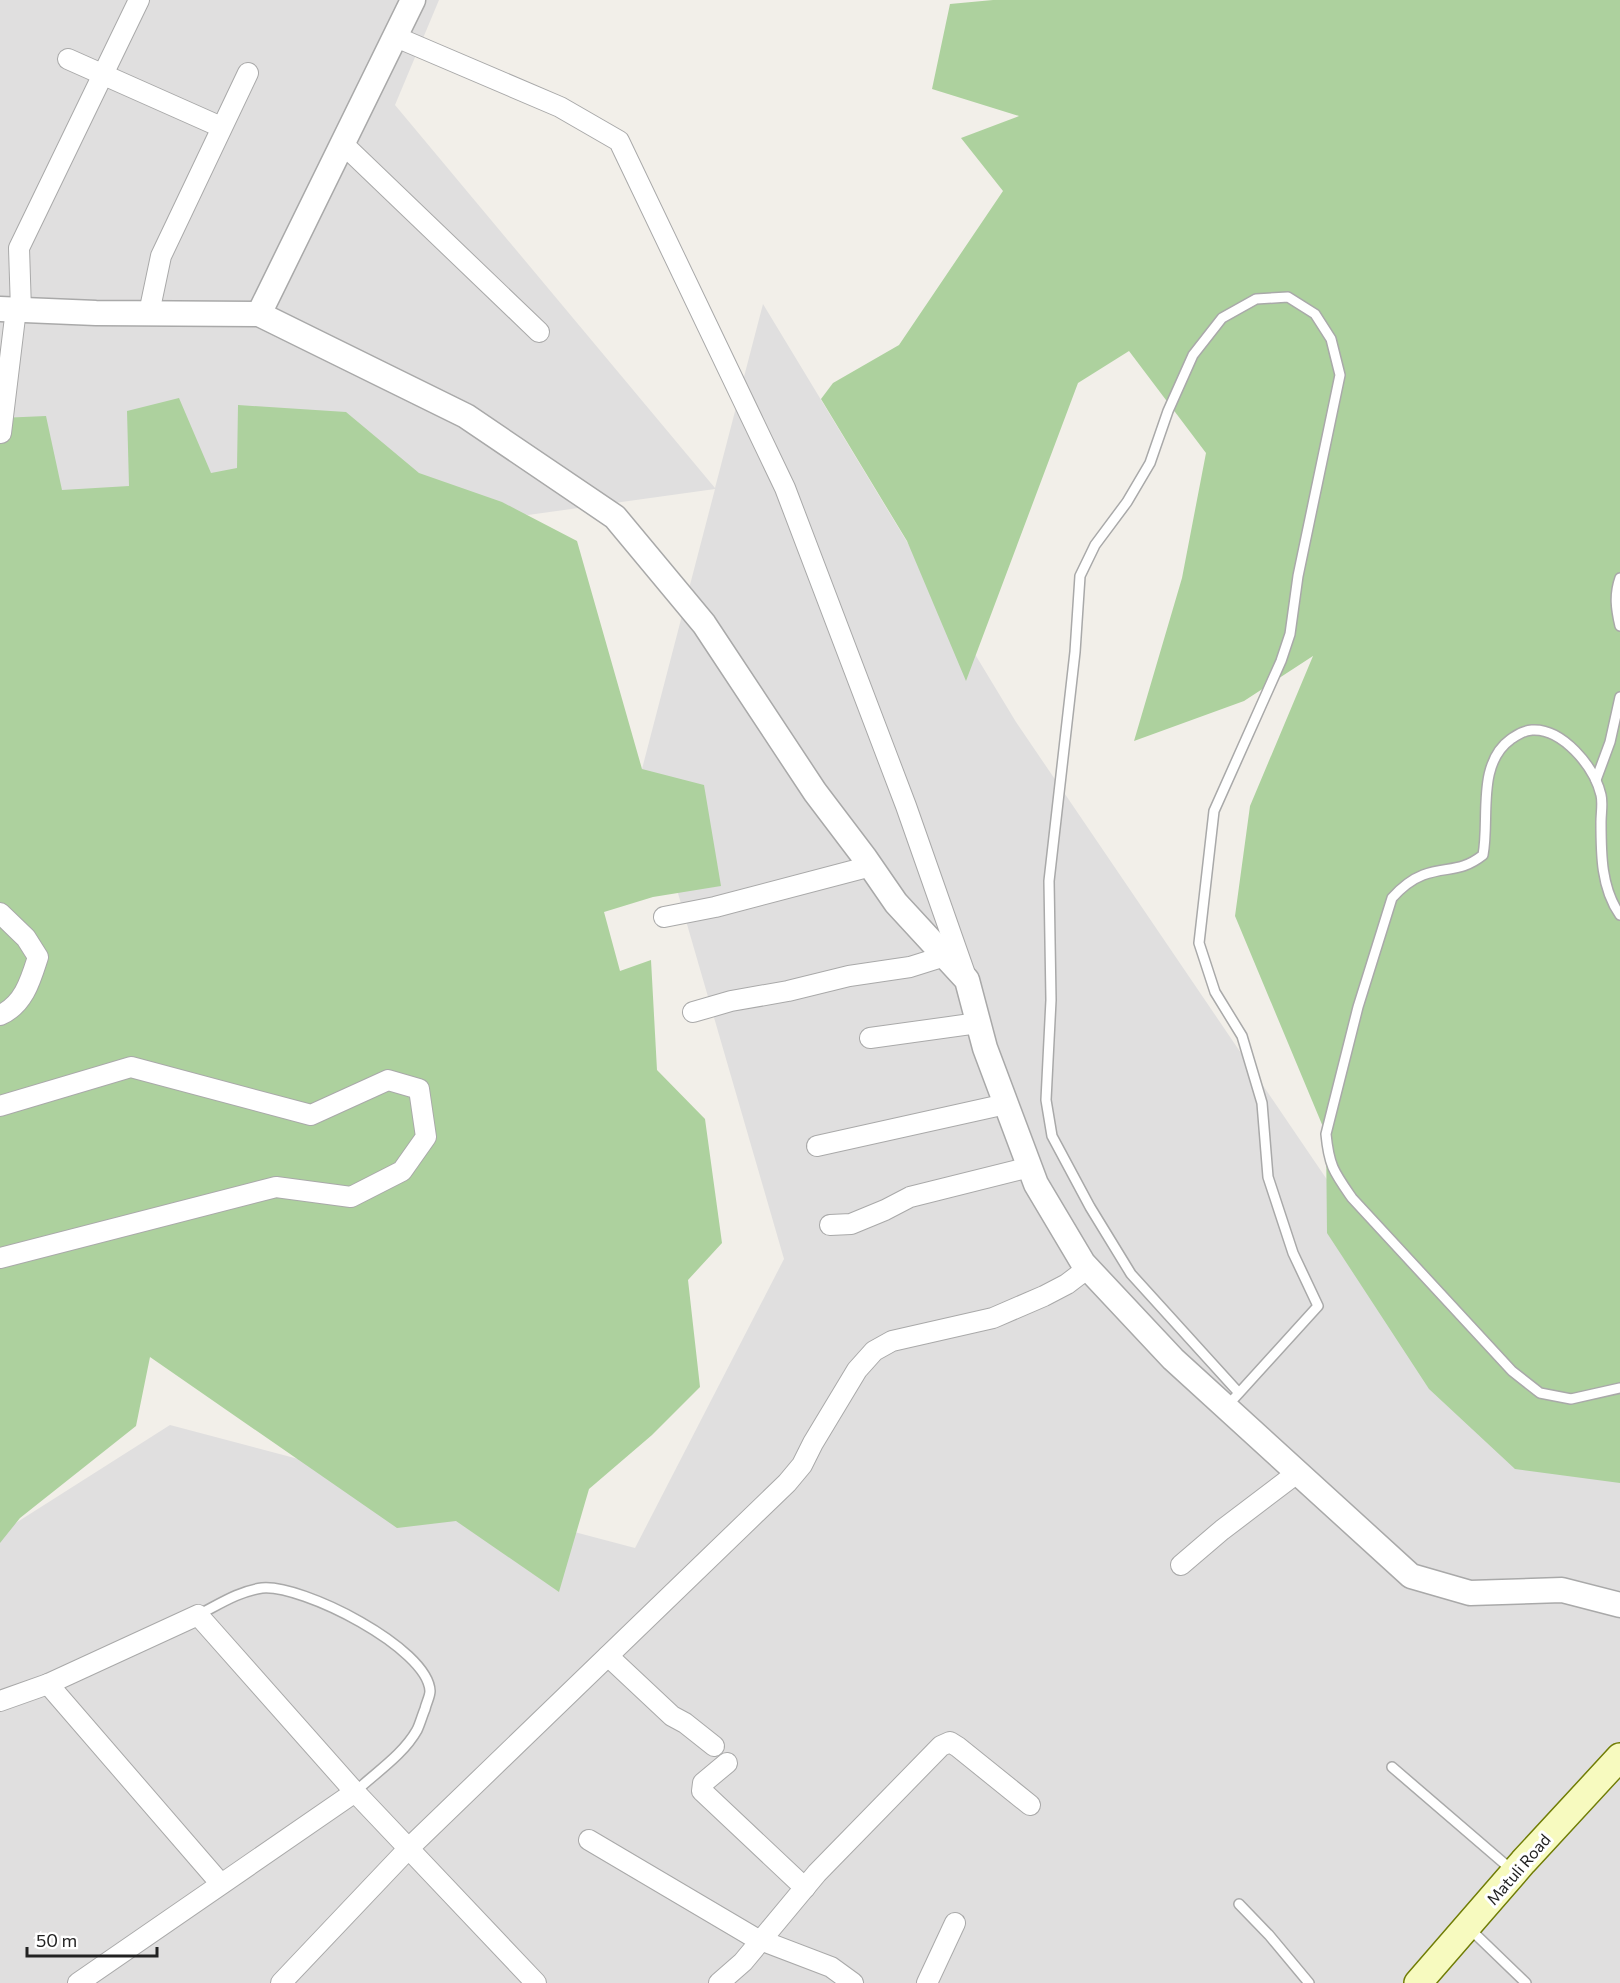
<svg xmlns="http://www.w3.org/2000/svg" width="1620" height="1983" viewBox="0 0 1620 1983" font-family="Commissioner,sans-serif">
<style>
.residential{fill:#e0dfdf}
.forest{fill:#add19e}
.lines{fill:none;stroke-linecap:round;stroke-linejoin:round}
.service-casing{stroke:#a9a9a9;stroke-width:12}
.minor-casing{stroke:#a9a9a9;stroke-width:22}
.tertiary-casing{stroke:#a9a9a9;stroke-width:27}
.secondary-casing{stroke:#707d05;stroke-width:30}
.service{stroke:#fff;stroke-width:9}
.minor{stroke:#fff;stroke-width:20}
.tertiary{stroke:#fff;stroke-width:24}
.secondary{stroke:#f7fabf;stroke-width:27}
.labels{text-anchor:middle;dominant-baseline:central;stroke-width:6;stroke-linejoin:round;paint-order:stroke}
.street-label{font-size:16px;fill:#222;stroke:#fff}
</style>
<rect width="100%" height="100%" fill="#f2efe9"/>
<polygon class="residential" points="0,0 439,0 395,105 715,488 763,304 1016,722 1470,1390 1620,1455 1620,1983 0,1983 0,1533 170,1425 635,1548 784,1259 642,769 715,489 528,515 328,472 0,502"/>
<g class="forest">
<polygon points="993,0 1620,0 1620,1483 1515,1469 1429,1389 1327,1233 1326,1134 1235,916 1250,806 1313,656 1244,701 1134,741 1182,578 1206,453 1129,351 1078,383 966,681 907,541 821,399 833,383 899,345 1003,191 961,138 1019,116 932,89 950,4"/>
<polygon points="179,398 211,473 237,468 238,405 346,412 419,473 502,502 577,541 642,769 704,785 721,886 653,897 604,912 620,971 651,960 657,1070 705,1119 722,1243 688,1280 700,1387 652,1435 589,1489 559,1592 456,1521 397,1528 150,1357 136,1426 20,1518 0,1543 0,418 46,416 62,490 129,486 127,411"/>
</g>
<g class="lines">
<g class="service-casing">
<g id="service">
<path d="M1620 578C1614 595 1616 609 1620 626"/>
<polyline points="1596,780 1610,742 1620,697"/>
<path d="M1620 915C1601 888 1601 854 1601 822 1601 813 1603 803 1601 795 1594 766 1562 728 1532 730 1523 731 1519 734 1511 739 1476 764 1490 818 1483 855 1460 873 1447 866 1423 875 1410 880 1401 888 1392 898L1358 1007 1326 1134C1329 1166 1334 1172 1352 1198L1512 1371 1540 1393 1571 1399 1620 1388"/>
<polyline points="1227,1406 1239,1393 1318,1306 1293,1253 1268,1177 1262,1103 1242,1036 1215,992 1199,943 1214,811 1281,661 1290,634 1298,576 1340,375 1331,339 1315,314 1288,297 1256,299 1222,318 1193,355 1168,411 1150,463 1127,502 1095,545 1080,576 1075,652 1049,881 1051,1000 1046,1100 1052,1136 1090,1207 1131,1274 1239,1393"/>
<path d="M198 1615C218 1605 239 1591 262 1588 302 1584 428 1648 430 1691 430 1697 426 1703 425 1709 422 1716 420 1724 417 1730 403 1755 375 1773 355 1792"/>
<polyline points="1392,1767 1513,1871"/>
<polyline points="1239,1904 1269,1935 1309,1983"/>
<polyline points="1470,1929 1526,1983"/>
</g>
</g>
<g class="minor-casing">
<g id="minor">
<polyline points="396,37 560,107 619,141 785,488 906,806 965,974"/>
<polyline points="68,59 221,127"/>
<polyline points="342,143 539,332"/>
<polyline points="21,310 19,248 139,0"/>
<polyline points="149,313 161,256 248,73"/>
<polyline points="1,433 16,309"/>
<path d="M0 913 26 938 38 957C31 979 24 1005 0 1015"/>
<polyline points="664,917 715,907 871,866"/>
<polyline points="693,1012 731,1001 788,991 849,976 910,967 945,956"/>
<polyline points="870,1038 978,1023"/>
<polyline points="0,1106 131,1067 311,1115 388,1080 419,1089 426,1137 402,1171 351,1197 276,1187 0,1258"/>
<polyline points="817,1146 1006,1104"/>
<polyline points="830,1225 851,1224 885,1210 910,1197 1030,1167"/>
<polyline points="1181,1565 1222,1530 1297,1473"/>
<polyline points="608,1656 672,1716 685,1723 714,1746"/>
<polyline points="0,1701 48,1684"/>
<polyline points="727,1763 703,1783 702,1791 805,1888"/>
<polyline points="589,1840 755,1938 831,1967 853,1983"/>
<polyline points="221,1884 48,1684 198,1615 355,1792 536,1983"/>
<polyline points="78,1983 355,1792"/>
<polyline points="281,1983 409,1848 787,1483 802,1465 813,1443 857,1370 874,1351 892,1341 993,1318 1044,1296 1067,1284 1088,1268"/>
<polyline points="719,1983 743,1962 817,1873 941,1746 950,1742 958,1747 1030,1805"/>
<polyline points="927,1983 955,1923"/>
</g>
</g>
<g class="tertiary-casing">
<g id="tertiary">
<polyline points="0,309 96,313 259,314 466,416 615,517 704,624 815,792 865,858 896,903 967,980 985,1048 1036,1184 1083,1263 1173,1359 1411,1576 1470,1593 1562,1590 1620,1605"/>
<polyline points="259,314 413,0"/>
</g>
</g>
<g class="secondary-casing">
<polyline id="secondary" points="1418,1983 1523,1862 1620,1757"/>
</g>
<use href="#service" class="service"/>
<use href="#minor" class="minor"/>
<use href="#tertiary" class="tertiary"/>
<use href="#secondary" class="secondary"/>
</g>
<g class="labels">
<g class="street-label">
<text transform="translate(1518 1869) rotate(-49)">Matuli Road</text>
</g>
</g>
<path d="M27 1947v9h130v-9" fill="none" stroke="#222222" stroke-width="3"/>
<text x="36" y="1947" font-size="18" fill="#222222" stroke="#ffffff" stroke-width="4.5" paint-order="stroke">50 m</text>
</svg>
